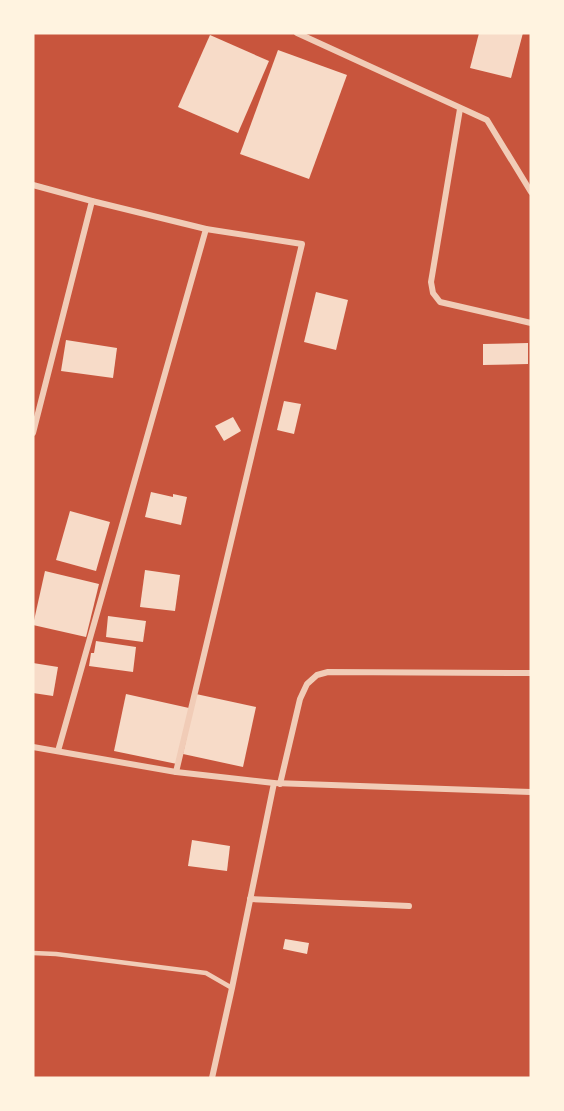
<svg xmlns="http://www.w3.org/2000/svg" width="564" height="1111" viewBox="0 0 564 1111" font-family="Inter,sans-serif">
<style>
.building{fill:#f7dbc8}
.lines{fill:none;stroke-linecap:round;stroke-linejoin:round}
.service{stroke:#f1ccb7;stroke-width:4.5}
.minor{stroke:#f1ccb7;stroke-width:6}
</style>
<rect width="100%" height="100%" fill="#c8553d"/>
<g class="building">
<polygon points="479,33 523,33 511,78 470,68"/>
<polygon points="210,35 269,61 238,133 178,107"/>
<polygon points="278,50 347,75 309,179 240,154"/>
<polygon points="316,292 348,300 336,350 304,342"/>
<polygon points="66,340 117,348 113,378 61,371"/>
<polygon points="528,343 528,364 483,365 483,344"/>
<polygon points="284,401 301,404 294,434 277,430"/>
<polygon points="233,417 241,431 224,441 215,426"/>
<polygon points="151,492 173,497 173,494 187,497 181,525 145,517"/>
<polygon points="70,511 110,522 96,571 56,560"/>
<polygon points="145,570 180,575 175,611 140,607"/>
<polygon points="45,571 99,584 86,637 33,625"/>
<polygon points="108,616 146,621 143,642 106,637"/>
<polygon points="96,641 136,647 133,672 89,666 91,653 94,653"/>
<polygon points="33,663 58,667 53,696 33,693"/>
<polygon points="126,694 189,708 177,764 114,751"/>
<polygon points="196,694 256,707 243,767 183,754"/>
<polygon points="192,840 230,846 227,871 188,866"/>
<polygon points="285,939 309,943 307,954 283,949"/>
</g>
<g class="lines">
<polyline class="service" points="33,953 56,954 206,973 232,988"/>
<g class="minor">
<polyline points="297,33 487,120 531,192"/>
<polyline points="460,109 431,282 433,293 440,302 531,323"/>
<polyline points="33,185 92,201 206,229 302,244 176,772"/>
<polyline points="33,433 92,201"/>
<polyline points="33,747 176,772 274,783 531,792"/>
<polyline points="58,751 206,229"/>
<polyline points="280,784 300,699 307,684 317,675 328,672 531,673"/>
<polyline points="250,899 409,906"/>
<polyline points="212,1078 232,988 274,783"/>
</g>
</g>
<rect width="564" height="1111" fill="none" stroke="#fff3e0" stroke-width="69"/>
</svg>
